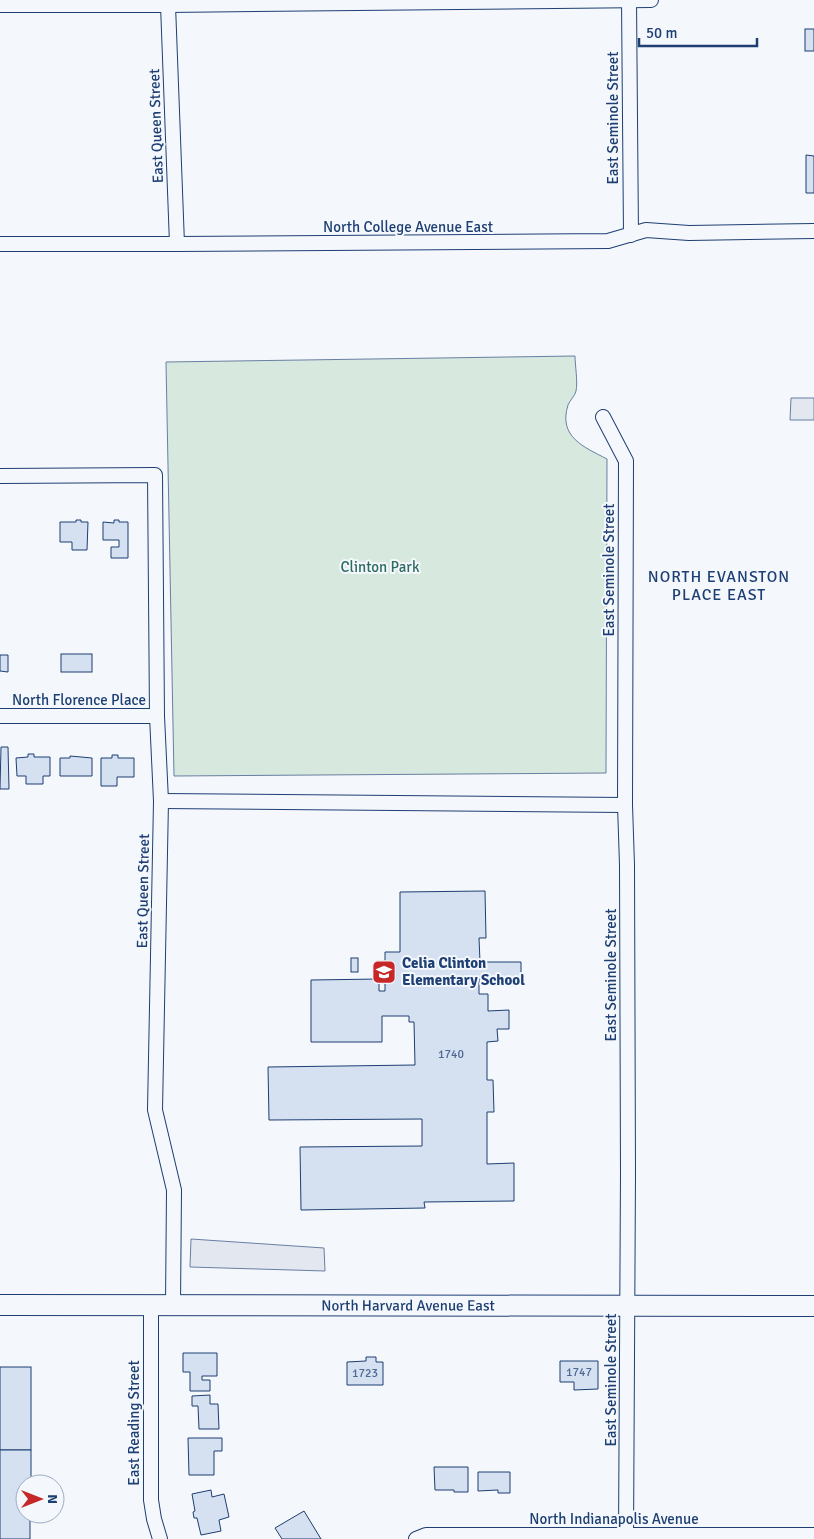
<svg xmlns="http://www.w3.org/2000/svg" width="814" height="1539" viewBox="0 0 814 1539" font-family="Signika,sans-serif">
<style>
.green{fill:#d7e8df;stroke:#687fa3}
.parking{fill:#e3e8f0;stroke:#687fa3}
.building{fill:#d5e0f0;stroke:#1d3f73}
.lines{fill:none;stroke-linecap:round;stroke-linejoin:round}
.street-casing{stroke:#1d3f73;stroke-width:16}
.secondary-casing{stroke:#1d3f73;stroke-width:22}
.street{stroke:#f4f7fb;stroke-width:14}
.secondary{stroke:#f4f7fb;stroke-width:20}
.labels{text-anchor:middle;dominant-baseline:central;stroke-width:4;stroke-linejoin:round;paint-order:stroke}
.number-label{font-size:12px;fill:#4b6792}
.street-label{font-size:15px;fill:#1d3f73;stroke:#f4f7fb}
.park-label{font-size:15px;fill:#2c6c60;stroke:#f4f7fb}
.poi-label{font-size:15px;font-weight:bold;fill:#1d3f73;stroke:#f4f7fb;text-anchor:start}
.neighbourhood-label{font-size:16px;letter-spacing:1px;fill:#1d3f73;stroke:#f4f7fb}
</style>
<rect width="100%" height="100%" fill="#f4f7fb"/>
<path class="green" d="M575 356C575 365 578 382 576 391 575 396 570 400 568 405 558 437 584 447 607 459L606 773 174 776 166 362Z"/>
<g class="parking">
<polygon points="791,398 814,398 814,420 790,420"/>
<polygon points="191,1239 324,1248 325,1271 190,1267"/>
</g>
<g class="building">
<rect x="805" y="29" width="9" height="22"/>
<polygon points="806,155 814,156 814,193 806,193"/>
<polygon points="76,520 81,520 81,522 88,522 87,550 72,550 72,542 60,542 60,522 76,522"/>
<polygon points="114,520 119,520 119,522 128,522 128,558 111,558 111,547 119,547 119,540 103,540 103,522 114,523"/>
<rect x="61" y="654" width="31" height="18"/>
<polygon points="0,655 8,655 8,672 0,671"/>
<polygon points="1,747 8,747 9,789 0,789"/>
<polygon points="28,754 34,754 34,757 50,757 50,776 43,776 43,784 26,784 26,776 17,776 16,758 28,757"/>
<polygon points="112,755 118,755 118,758 134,758 134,777 117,777 117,786 101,786 101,758 112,758"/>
<polygon points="70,756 92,758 92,776 60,776 60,758 70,758"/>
<polygon points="485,891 486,938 479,938 480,962 521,962 521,979 479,979 479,994 488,994 488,1011 509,1010 509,1029 497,1029 498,1041 487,1042 487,1080 493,1080 494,1112 487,1112 487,1164 514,1163 514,1201 424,1202 425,1208 301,1210 300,1147 422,1146 422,1119 269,1120 268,1067 415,1065 414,1022 409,1022 409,1016 382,1016 382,1042 311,1042 311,980 379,979 379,991 385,991 385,952 400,952 400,892"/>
<rect x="351" y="958" width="7" height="14"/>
<polygon points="183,1353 217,1353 217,1376 202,1376 202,1380 210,1380 210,1391 190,1391 190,1372 183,1372"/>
<polygon points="366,1357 376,1357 376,1362 383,1362 383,1385 347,1385 347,1362 366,1361"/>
<polygon points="560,1361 598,1361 598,1389 574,1390 574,1382 560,1382"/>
<rect x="0" y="1367" width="31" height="83"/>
<polygon points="210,1395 210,1404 218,1404 219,1429 199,1429 198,1406 192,1406 192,1396"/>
<polygon points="188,1438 222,1438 222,1451 214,1451 214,1475 189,1475"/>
<polygon points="0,1450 31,1450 31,1484 25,1484 25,1514 30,1514 30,1539 0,1539"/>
<polygon points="434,1467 468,1467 468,1492 454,1492 454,1490 435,1490"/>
<polygon points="478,1472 510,1472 510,1493 498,1493 498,1490 478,1491"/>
<polygon points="211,1490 212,1497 224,1494 229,1517 219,1520 221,1531 201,1535 197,1518 194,1518 193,1512 195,1511 192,1494"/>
<polygon points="304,1511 321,1539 282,1539 275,1528"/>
</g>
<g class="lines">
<g class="street-casing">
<g id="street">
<polyline points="629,0 631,235"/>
<polyline points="0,5 168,5 651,0"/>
<polyline points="168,5 177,244"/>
<polyline points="0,244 177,244 608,241 646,230 689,233 814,231"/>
<polyline points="603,417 626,461 625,805 627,865 628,1173 626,1539"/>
<polyline points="0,476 155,475 157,716 161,801 155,1110 174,1190 173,1305"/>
<polyline points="0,716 157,716"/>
<polyline points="161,801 625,805"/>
<polyline points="151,1305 151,1500 154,1519 160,1539"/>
<polyline points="416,1539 426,1535 814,1535"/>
</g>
</g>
<g class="secondary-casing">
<g id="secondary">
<path id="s1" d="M0 1305 814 1306"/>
</g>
</g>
<use href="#street" class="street"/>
<use href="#secondary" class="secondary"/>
</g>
<defs>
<g id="school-square" transform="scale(1.25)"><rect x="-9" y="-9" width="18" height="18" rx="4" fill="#c62828" stroke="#f4f7fb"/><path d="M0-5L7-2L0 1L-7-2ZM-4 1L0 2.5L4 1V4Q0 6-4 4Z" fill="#fff"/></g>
</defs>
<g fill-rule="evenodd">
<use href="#school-square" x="384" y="972"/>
</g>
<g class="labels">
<g class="number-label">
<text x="451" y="1054">1740</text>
<text x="579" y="1372">1747</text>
<text x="365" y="1373">1723</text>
</g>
<g class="street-label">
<text transform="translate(613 118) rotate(-90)">East Seminole Street</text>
<text transform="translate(156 126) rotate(-92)">East Queen Street</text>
<text x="408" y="227">North College Avenue East</text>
<text transform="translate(609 570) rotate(-90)">East Seminole Street</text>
<text x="79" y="700">North Florence Place</text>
<text transform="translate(143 891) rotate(-89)">East Queen Street</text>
<text transform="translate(611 975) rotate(-90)">East Seminole Street</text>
<text stroke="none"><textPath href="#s1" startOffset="408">North Harvard Avenue East</textPath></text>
<text transform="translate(611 1380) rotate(-90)">East Seminole Street</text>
<text transform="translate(134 1423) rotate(-90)">East Reading Street</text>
<text x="614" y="1519">North Indianapolis Avenue</text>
</g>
<g class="park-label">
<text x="380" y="567">Clinton Park</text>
</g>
<g class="poi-label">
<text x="402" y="963">Celia Clinton<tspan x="402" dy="17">Elementary School</tspan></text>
</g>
<g class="neighbourhood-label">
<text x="719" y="577">NORTH EVANSTON<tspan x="719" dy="18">PLACE EAST</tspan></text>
</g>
</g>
<g transform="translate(40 1499) rotate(90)"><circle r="24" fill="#f4f7fb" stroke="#9eadc5"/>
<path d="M0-4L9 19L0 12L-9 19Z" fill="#c62828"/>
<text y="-8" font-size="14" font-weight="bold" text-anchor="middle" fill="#1d3f73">N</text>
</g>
<path d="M639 38v8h118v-8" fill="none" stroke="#1d3f73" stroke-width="2.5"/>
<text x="646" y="38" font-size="15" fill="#1d3f73" stroke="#f4f7fb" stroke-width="4" paint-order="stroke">50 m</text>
</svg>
